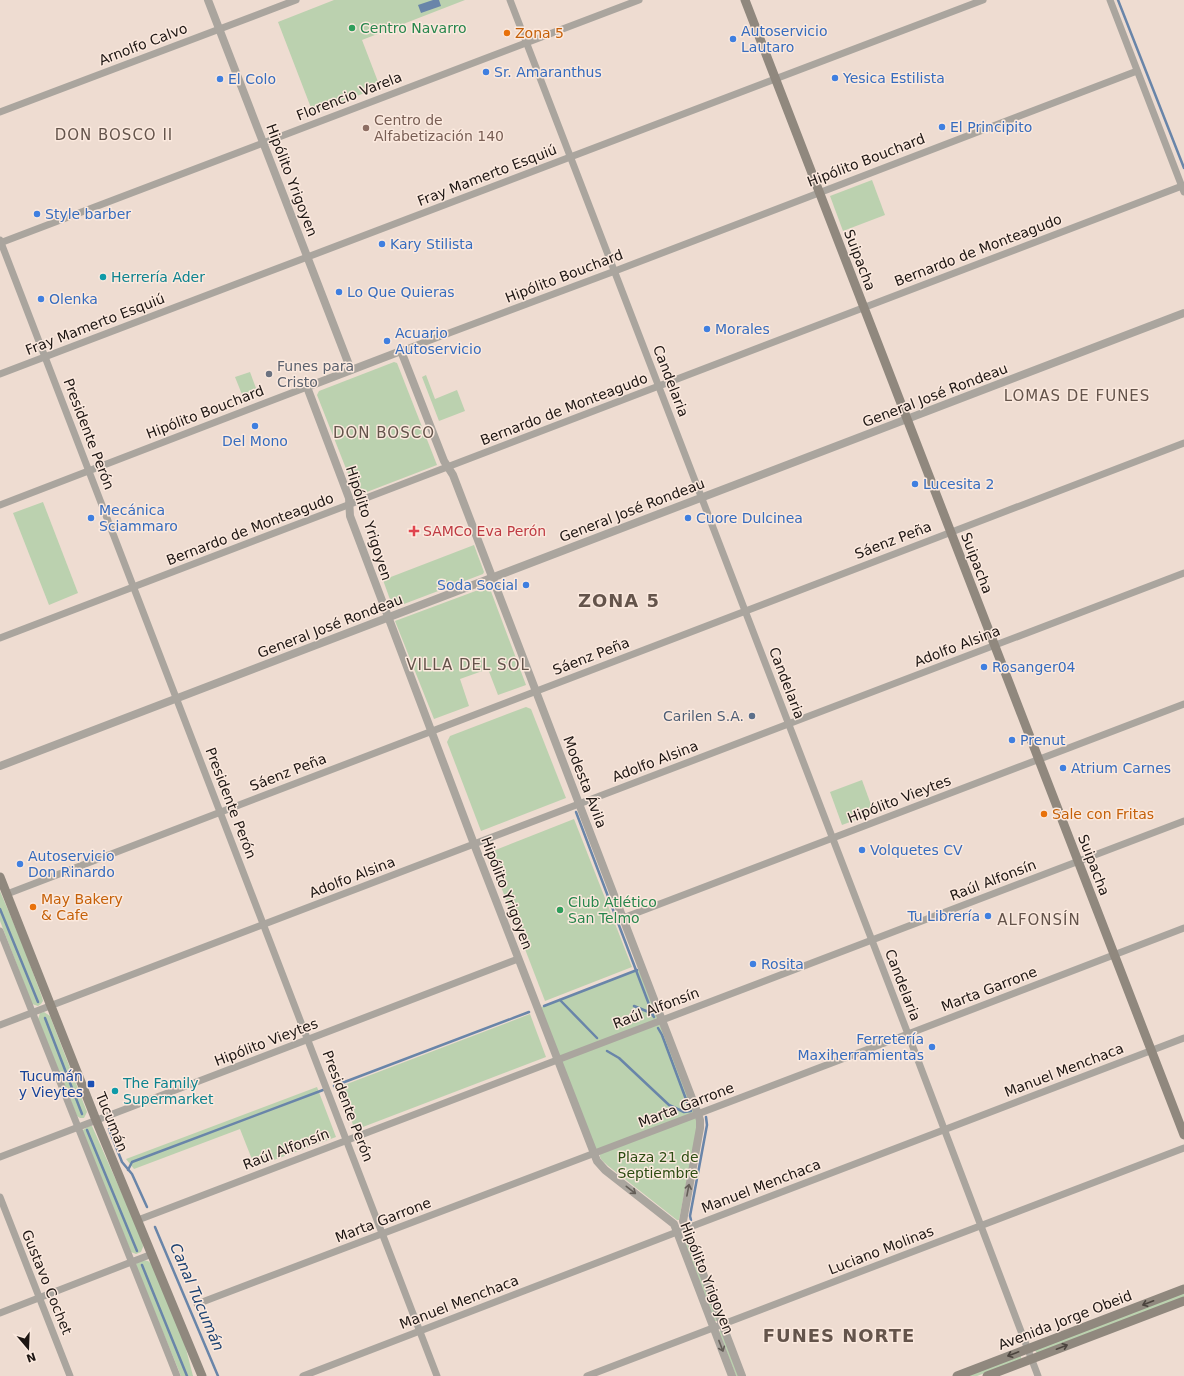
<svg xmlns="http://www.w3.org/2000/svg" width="1184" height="1376" viewBox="0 0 1184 1376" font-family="'DejaVu Sans',sans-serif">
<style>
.green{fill:#bbd1af}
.water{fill:#6985a9}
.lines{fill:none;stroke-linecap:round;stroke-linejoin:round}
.stream{stroke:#6985a9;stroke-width:2.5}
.minor{stroke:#aaa59e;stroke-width:7}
.tertiary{stroke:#aaa59e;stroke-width:8}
.secondary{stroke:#90887e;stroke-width:9}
.oneway{stroke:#645e58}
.oneway2{stroke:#4b443e}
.leisure-dot{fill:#2e9e5b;stroke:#fbe9de;stroke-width:1.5}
.food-dot{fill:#e8710a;stroke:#fbe9de;stroke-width:1.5}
.shop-dot{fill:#3f7fe0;stroke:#fbe9de;stroke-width:1.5}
.education-dot{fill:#8d6e63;stroke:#fbe9de;stroke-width:1.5}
.culture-dot{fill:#0f9aa8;stroke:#fbe9de;stroke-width:1.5}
.worship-dot{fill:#6b7280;stroke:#fbe9de;stroke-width:1.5}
.health-dot{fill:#e0444e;stroke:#fbe9de;stroke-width:1.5}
.service-dot{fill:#5c6f8a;stroke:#fbe9de;stroke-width:1.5}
.transit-dot{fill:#1a4fb4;stroke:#fbe9de;stroke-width:1.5}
.labels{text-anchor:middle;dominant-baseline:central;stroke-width:3;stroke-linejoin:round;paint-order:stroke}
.leisure-label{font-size:14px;fill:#27864d;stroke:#fbe9de;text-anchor:start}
.shop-label{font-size:14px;fill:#366cbe;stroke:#fbe9de;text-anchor:start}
.food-label{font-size:14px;fill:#c56008;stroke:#fbe9de;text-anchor:start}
.street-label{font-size:14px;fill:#1d1613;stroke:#fbe9de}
.education-label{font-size:14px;fill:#785e54;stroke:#fbe9de;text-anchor:start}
.culture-label{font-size:14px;fill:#0d838f;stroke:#fbe9de;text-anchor:start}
.worship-label{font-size:14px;fill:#5b616d;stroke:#fbe9de;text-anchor:start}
.health-label{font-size:14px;fill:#be3a42;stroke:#fbe9de;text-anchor:start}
.service-label{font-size:14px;fill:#4e5e75;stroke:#fbe9de;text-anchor:end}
.transit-label{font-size:14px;fill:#164399;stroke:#fbe9de;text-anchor:end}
.park-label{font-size:14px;fill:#2c4c12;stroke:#fbe9de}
.neighbourhood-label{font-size:15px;letter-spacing:1px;fill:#64544b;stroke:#fbe9de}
.water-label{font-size:15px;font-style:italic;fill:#1a4171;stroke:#fbe9de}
.district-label{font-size:18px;font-weight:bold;letter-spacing:1px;fill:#64544b;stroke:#fbe9de}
</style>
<rect width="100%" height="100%" fill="#eedcd1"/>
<g class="green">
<polygon points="334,0 465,0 362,40 380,87 313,113 278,22"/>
<polygon points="872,180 885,215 843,231 830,196"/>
<polygon points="394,362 397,363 437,465 359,495 356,494 317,395 319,391"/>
<polygon points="250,372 257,391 243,397 235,377"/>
<polygon points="426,375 435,399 457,390 465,411 439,421 422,377"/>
<polygon points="43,502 78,593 49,605 13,513"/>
<polygon points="474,545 484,572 483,574 396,607 392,605 383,580"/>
<polygon points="489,586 526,685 498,695 488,669 460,679 469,706 434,719 395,621"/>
<polygon points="526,707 531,709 566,798 481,831 447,742 450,736"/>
<polygon points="862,780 874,813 842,825 830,792"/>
<polygon points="574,819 632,967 545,1001 488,853"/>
<polygon points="0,891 22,943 42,997 43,1001 41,1004 38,1006 32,1004 0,921"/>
<polygon points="642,968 698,1114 594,1154 537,1009"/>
<polygon points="44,1012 50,1016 87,1112 84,1118 80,1118 77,1116 38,1019 40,1013"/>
<polygon points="530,1014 546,1057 355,1130 339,1087"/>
<polygon points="317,1087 336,1137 255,1167 240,1129 134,1169 126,1159"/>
<path d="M693 1118 697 1119 698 1122 679 1220H677L607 1165C604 1162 599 1159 600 1154Z"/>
<polygon points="90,1125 92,1126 142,1239 143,1247 141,1252 136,1254 131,1252 83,1134 83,1130"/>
<polygon points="685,1240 686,1240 718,1321 715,1321 684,1241"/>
<polygon points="143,1260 148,1261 153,1265 185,1345 193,1376 181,1376 137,1269 136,1264 139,1261"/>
<polygon points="1184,1292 1184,1297 1037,1353 1036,1352 1035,1350"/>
<polygon points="720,1331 721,1331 739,1376 736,1376 719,1332"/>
<polygon points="1021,1355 1021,1359 977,1376 965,1376"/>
</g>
<polygon class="water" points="433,0 439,0 441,6 421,13 418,5"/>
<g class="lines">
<g class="stream">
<polyline points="1118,0 1184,168"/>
<polyline points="576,812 653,1015"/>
<polyline points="0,909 38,1002"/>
<polyline points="560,1000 597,1038"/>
<polyline points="544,1006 637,970"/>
<polyline points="634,1006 651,1013 654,1017"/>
<polyline points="45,1018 82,1114"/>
<polyline points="658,1028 662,1035 690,1110"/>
<polyline points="607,1051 619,1058 669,1105 684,1112 691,1111"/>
<polyline points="334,1086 529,1012"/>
<polyline points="109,1129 122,1162 132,1174 147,1207"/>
<polyline points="87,1130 137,1251"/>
<polyline points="128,1170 132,1162 323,1090"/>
<polyline points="691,1220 690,1216 707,1125 706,1117"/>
<polyline points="155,1227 218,1376"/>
<polyline points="142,1265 187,1376"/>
</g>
<g class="minor">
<polyline points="510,0 908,1034 1038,1376"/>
<polyline points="1110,0 1184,192"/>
<polyline points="0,112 296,0"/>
<polyline points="0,240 437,1376"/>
<polyline points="0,243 639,0"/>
<polyline points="401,351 615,271 1137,71"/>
<polyline points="0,374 983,0"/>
<polyline points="0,505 307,387"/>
<polyline points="0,638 1182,186"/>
<polyline points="7,894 1184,443"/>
<polyline points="623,918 1184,704"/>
<polyline points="0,931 177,1376"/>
<polyline points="0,1025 1184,573"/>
<polyline points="0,1157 518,959"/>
<polyline points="0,1197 70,1376"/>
<polyline points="138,1220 1184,821"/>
<polyline points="197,1304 908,1034 1184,928"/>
<polyline points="0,1313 152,1254"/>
<polyline points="303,1376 677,1232 1184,1038"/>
<polyline points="587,1376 1184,1148"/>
</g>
<g class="tertiary">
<polyline points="208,0 351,370"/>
<polyline points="0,766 1184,313"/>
<polyline points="732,1376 674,1224 605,1170 597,1161 474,844 350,516 349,498 307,387 401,351 444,461 453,475 698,1114 700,1120 700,1128 683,1221 742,1376"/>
</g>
<g class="secondary">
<polyline points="745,0 1184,1135"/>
<polyline points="0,877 96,1120 202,1376"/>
<polyline points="957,1376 1184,1289"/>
<polyline points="987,1376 1184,1301"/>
</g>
</g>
<defs><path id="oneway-shaft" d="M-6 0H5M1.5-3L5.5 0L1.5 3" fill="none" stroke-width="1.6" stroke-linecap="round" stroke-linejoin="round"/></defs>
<g class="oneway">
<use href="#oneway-shaft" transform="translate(631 1190) rotate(38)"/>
<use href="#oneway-shaft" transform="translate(688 1190) rotate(-79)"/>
<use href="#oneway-shaft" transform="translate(721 1346) rotate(69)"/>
</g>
<g class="oneway2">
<use href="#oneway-shaft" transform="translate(1148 1303) rotate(159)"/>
<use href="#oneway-shaft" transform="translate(1062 1347) rotate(-21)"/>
<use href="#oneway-shaft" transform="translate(1013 1354) rotate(159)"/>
</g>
<g class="leisure-dot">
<circle cx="352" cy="28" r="4"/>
<circle cx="560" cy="910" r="4"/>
</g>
<g class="food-dot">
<circle cx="507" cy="33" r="4"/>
<circle cx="1044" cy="814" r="4"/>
<circle cx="33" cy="907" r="4"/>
</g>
<g class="shop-dot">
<circle cx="733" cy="39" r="4"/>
<circle cx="486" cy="72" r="4"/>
<circle cx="835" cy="78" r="4"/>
<circle cx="220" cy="79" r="4"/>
<circle cx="942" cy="127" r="4"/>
<circle cx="37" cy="214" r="4"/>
<circle cx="382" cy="244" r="4"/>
<circle cx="339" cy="292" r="4"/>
<circle cx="41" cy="299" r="4"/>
<circle cx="707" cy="329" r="4"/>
<circle cx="387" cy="341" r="4"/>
<circle cx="255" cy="426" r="4"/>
<circle cx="915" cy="484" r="4"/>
<circle cx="91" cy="518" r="4"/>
<circle cx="688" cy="518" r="4"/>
<circle cx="526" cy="585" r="4"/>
<circle cx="984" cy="667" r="4"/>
<circle cx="1012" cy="740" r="4"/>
<circle cx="1063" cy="768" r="4"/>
<circle cx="862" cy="850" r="4"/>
<circle cx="20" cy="864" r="4"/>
<circle cx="988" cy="916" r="4"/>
<circle cx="753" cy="964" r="4"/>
<circle cx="932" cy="1047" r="4"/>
</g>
<circle class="education-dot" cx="366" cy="128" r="4"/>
<g class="culture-dot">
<circle cx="103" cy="277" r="4"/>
<circle cx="115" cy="1091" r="4"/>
</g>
<circle class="worship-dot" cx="269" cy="374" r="4"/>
<path class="health-dot" d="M412 525h4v4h4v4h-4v4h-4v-4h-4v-4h4z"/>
<circle class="service-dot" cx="752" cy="716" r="4"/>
<rect class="transit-dot" x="87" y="1080" width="8" height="8" rx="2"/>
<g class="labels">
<g class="leisure-label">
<text x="360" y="28">Centro Navarro</text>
<text x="568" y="902">Club Atlético<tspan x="568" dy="16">San Telmo</tspan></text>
</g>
<g class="shop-label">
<text x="741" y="31">Autoservicio<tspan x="741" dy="16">Lautaro</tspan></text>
<text x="494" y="72">Sr. Amaranthus</text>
<text x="843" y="78">Yesica Estilista</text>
<text x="228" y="79">El Colo</text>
<text x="950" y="127">El Principito</text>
<text x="45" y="214">Style barber</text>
<text x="390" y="244">Kary Stilista</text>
<text x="347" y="292">Lo Que Quieras</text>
<text x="49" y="299">Olenka</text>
<text x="715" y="329">Morales</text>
<text x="395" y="333">Acuario<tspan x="395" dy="16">Autoservicio</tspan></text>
<text x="255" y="441" text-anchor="middle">Del Mono</text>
<text x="923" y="484">Lucesita 2</text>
<text x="99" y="510">Mecánica<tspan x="99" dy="16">Sciammaro</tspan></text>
<text x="696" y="518">Cuore Dulcinea</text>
<text x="518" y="585" text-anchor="end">Soda Social</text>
<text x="992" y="667">Rosanger04</text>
<text x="1020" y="740">Prenut</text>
<text x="1071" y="768">Atrium Carnes</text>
<text x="870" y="850">Volquetes CV</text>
<text x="28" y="856">Autoservicio<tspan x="28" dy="16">Don Rinardo</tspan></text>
<text x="980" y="916" text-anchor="end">Tu Librería</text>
<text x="761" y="964">Rosita</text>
<text x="924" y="1039" text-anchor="end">Ferretería<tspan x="924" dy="16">Maxiherramientas</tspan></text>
</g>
<g class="food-label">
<text x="515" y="33">Zona 5</text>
<text x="1052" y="814">Sale con Fritas</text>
<text x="41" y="899">May Bakery<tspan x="41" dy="16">&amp; Cafe</tspan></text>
</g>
<g class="street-label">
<text transform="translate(143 44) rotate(-21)">Arnolfo Calvo</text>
<text transform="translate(349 96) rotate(-21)">Florencio Varela</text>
<text transform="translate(866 160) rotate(-21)">Hipólito Bouchard</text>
<text transform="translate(487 175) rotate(-21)">Fray Mamerto Esquiú</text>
<text transform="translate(292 180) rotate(69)">Hipólito Yrigoyen</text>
<text transform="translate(978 250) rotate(-21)">Bernardo de Monteagudo</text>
<text transform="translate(860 260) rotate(69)">Suipacha</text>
<text transform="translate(564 276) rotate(-21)">Hipólito Bouchard</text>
<text transform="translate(95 324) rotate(-21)">Fray Mamerto Esquiú</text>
<text transform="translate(671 381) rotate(69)">Candelaria</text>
<text transform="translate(935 395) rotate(-21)">General José Rondeau</text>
<text transform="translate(564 409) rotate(-21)">Bernardo de Monteagudo</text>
<text transform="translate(205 412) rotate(-21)">Hipólito Bouchard</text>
<text transform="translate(89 434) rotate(69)">Presidente Perón</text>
<text transform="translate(632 510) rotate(-21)">General José Rondeau</text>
<text transform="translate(369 523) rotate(72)">Hipólito Yrigoyen</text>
<text transform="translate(250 529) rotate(-21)">Bernardo de Monteagudo</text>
<text transform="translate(893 540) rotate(-21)">Sáenz Peña</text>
<text transform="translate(977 563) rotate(69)">Suipacha</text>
<text transform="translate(330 626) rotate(-21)">General José Rondeau</text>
<text transform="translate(957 646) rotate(-21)">Adolfo Alsina</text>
<text transform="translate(591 656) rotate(-21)">Sáenz Peña</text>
<text transform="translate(787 683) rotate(69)">Candelaria</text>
<text transform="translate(655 761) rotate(-21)">Adolfo Alsina</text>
<text transform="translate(288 772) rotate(-21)">Sáenz Peña</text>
<text transform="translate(585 782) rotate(69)">Modesta Ávila</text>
<text transform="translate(899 799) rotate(-21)">Hipólito Vieytes</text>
<text transform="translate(231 803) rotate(69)">Presidente Perón</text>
<text transform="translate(1094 865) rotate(69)">Suipacha</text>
<text transform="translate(352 877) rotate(-21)">Adolfo Alsina</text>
<text transform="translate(993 880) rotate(-21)">Raúl Alfonsín</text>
<text transform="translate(507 893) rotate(69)">Hipólito Yrigoyen</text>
<text transform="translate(903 985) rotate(69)">Candelaria</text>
<text transform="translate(989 989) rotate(-21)">Marta Garrone</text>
<text transform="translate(656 1008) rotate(-21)">Raúl Alfonsín</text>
<text transform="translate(266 1042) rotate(-21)">Hipólito Vieytes</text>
<text transform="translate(1064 1070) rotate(-21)">Manuel Menchaca</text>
<text transform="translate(686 1105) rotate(-21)">Marta Garrone</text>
<text transform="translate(348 1106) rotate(69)">Presidente Perón</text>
<text transform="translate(112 1122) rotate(68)">Tucumán</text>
<text transform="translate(286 1149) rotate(-21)">Raúl Alfonsín</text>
<text transform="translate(761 1186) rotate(-21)">Manuel Menchaca</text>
<text transform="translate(383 1220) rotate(-21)">Marta Garrone</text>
<text transform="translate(881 1250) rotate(-21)">Luciano Molinas</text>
<text transform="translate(707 1278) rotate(68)">Hipólito Yrigoyen</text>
<text transform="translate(47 1282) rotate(68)">Gustavo Cochet</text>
<text transform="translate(459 1302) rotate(-21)">Manuel Menchaca</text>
<text transform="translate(1065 1320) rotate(-21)">Avenida Jorge Obeid</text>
</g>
<g class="education-label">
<text x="374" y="120">Centro de<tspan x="374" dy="16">Alfabetización 140</tspan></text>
</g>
<g class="culture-label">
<text x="111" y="277">Herrería Ader</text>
<text x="123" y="1083">The Family<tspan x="123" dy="16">Supermarket</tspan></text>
</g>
<g class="worship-label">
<text x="277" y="366">Funes para<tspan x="277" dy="16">Cristo</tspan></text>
</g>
<g class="health-label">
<text x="423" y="531">SAMCo Eva Perón</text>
</g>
<g class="service-label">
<text x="744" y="716">Carilen S.A.</text>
</g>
<g class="transit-label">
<text x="83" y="1076">Tucumán<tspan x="83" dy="16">y Vieytes</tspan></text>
</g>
<g class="park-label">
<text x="658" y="1157">Plaza 21 de<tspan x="658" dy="16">Septiembre</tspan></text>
</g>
<g class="neighbourhood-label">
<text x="114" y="135">DON BOSCO II</text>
<text x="1077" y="396">LOMAS DE FUNES</text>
<text x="384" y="433">DON BOSCO</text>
<text x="468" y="665">VILLA DEL SOL</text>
<text x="1039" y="920">ALFONSÍN</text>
</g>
<g class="water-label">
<text transform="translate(197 1297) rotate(67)">Canal Tucumán</text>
</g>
<g class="district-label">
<text x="619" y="600">ZONA 5</text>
<text x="839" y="1335">FUNES NORTE</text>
</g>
</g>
<g transform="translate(28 1348) rotate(161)" stroke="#fbe9de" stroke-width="3" paint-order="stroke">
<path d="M0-3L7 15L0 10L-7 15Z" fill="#1d1613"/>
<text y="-6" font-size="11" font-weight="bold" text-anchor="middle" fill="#1d1613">N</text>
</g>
</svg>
